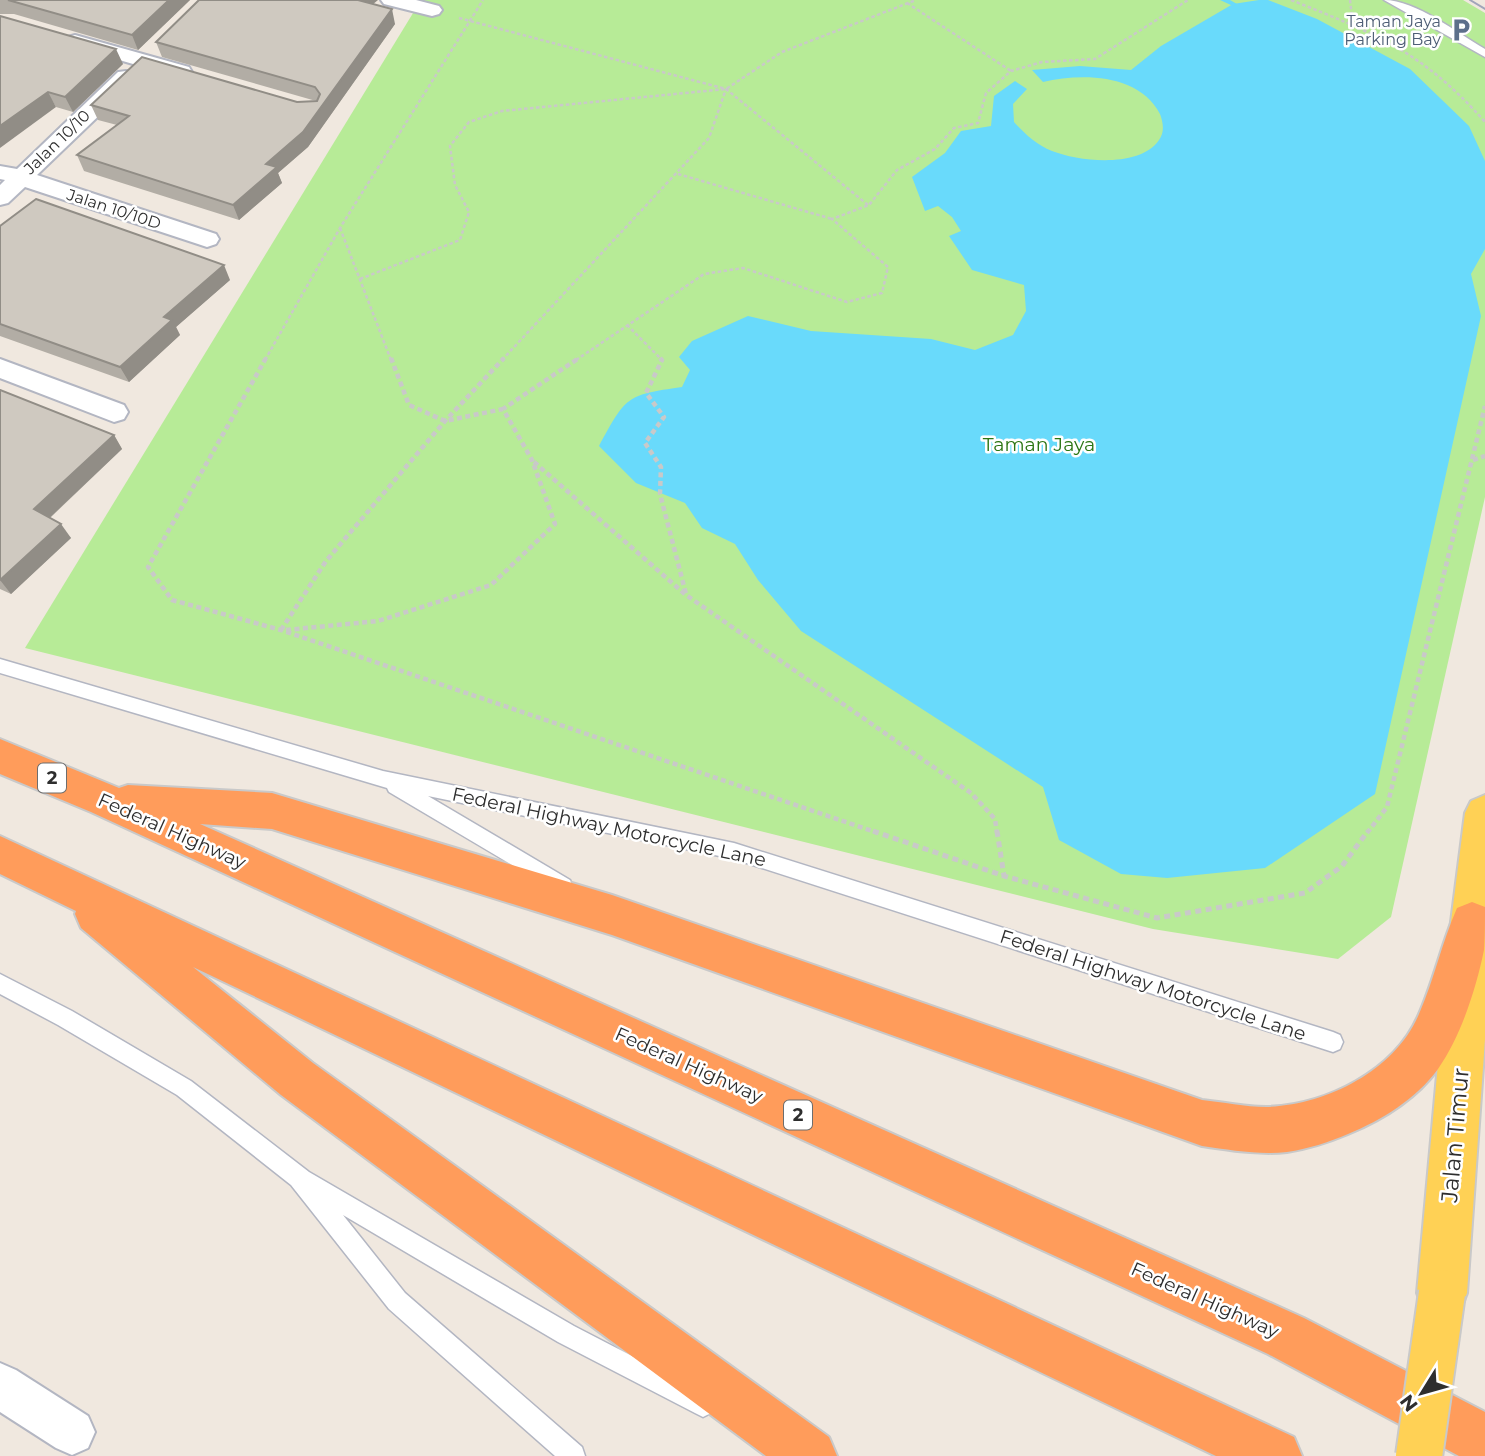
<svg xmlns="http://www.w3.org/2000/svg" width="1485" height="1456" viewBox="0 0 1485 1456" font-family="Montserrat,sans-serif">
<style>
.green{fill:#b7eb97}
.water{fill:#69dafb}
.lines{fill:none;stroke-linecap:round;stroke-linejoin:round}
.stream{fill:#69dafb;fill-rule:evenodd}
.lane-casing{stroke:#b3b6c2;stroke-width:3}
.street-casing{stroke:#b3b6c2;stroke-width:4}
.primary-casing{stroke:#c9c9c9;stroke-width:4}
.highway-casing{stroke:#c9c9c9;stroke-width:4}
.path-far2{stroke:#c9c9c9;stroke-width:2.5;stroke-dasharray:3.5 2.5;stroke-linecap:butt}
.path-far1{stroke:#c9c9c9;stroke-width:4.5;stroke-dasharray:5 3.5;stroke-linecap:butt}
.path{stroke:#c9c9c9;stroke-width:5;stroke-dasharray:6 4.5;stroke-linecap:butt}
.lane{fill:#fff;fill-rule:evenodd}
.street{fill:#fff;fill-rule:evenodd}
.primary{fill:#ffd155;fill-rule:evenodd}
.highway{fill:#ff9c5b;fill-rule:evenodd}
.tram{stroke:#a1a5ba;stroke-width:2}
.primary-bridge-casing{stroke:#c9c9c9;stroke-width:50;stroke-linecap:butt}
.primary-bridge{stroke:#ffd155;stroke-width:46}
.wall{fill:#b2ada5}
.shaded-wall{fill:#918d86}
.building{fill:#cfc9c0;stroke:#918d86;stroke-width:2}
.labels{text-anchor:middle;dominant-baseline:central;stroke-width:5;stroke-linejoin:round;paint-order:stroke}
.far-service-label{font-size:16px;fill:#4e5e75;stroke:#fff;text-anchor:end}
.far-street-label{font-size:16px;fill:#2e2e2e;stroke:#fff}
.shield{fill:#fff;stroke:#6d6d6d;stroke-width:2}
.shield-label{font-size:18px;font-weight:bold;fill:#2e2e2e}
.park-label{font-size:19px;fill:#2b7513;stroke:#fff}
.street-label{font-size:19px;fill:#2e2e2e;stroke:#fff}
.near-street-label{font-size:23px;fill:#2e2e2e;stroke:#fff}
</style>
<rect width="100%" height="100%" fill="#f0e8df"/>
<polygon class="green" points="421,0 1463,0 1485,13 1485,497 1391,917 1338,959 1153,929 25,648"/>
<path class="water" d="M1259 0H1268L1317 19 1410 69 1469 126 1485 161V249L1471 274 1481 316 1375 794 1265 868 1167 878 1121 874 1059 840 1043 787 801 631 758 580 735 544 702 528 685 503 636 483 599 446C626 397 625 395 682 387L690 370 679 357 692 341 748 316 811 331 931 339 975 350 1013 335 1026 311 1024 285 972 270 949 236 961 231 952 217 938 206 925 211 912 177 945 153 961 131 991 126 994 96 1015 81 1027 89 1013 104 1014 122C1025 134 1037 145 1052 151 1080 162 1140 168 1159 140 1165 132 1163 122 1160 114 1139 73 1081 73 1043 82L1032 70 1080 66 1131 70 1161 46 1233 4Z"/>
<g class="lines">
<polygon class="stream" points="1220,0 1230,0 1237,4 1233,6"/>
<g class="lane-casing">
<g id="lane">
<path d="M1384 0C1416 0 1457 33 1485 49V57Z"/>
<polygon points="0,659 383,771 734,843 1333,1032 1340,1035 1343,1042 1340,1049 1333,1052 734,859 428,796 570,880 572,886 570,892 563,895 389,792 387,788 0,673"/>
<polygon points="0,974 72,1011 191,1081 309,1172 574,1326 711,1397 715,1405 711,1413 703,1417 695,1413 558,1342 343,1215 405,1293 582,1447 585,1456 555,1456 389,1309 291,1185 177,1095 58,1025 0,994"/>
</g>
</g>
<g class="street-casing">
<g id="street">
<polygon points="381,0 416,0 439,6 442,10 439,14 432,16 384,4"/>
<polygon points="75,35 189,67 192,72 189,77 181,78 68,45 65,41 68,37"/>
<polygon points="126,71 134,72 137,77 134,82 37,175 216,234 219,239 216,244 207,247 198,244 25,187 8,203 0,205 0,185 5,180 0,179 0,166 17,169 118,72"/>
<polygon points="0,359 124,405 128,412 124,419 114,422 0,378"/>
<polygon points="0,1363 16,1370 88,1416 95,1432 88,1448 72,1455 56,1448 0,1412"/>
</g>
</g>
<g class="primary-casing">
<polygon id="primary" points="1485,795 1485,1039 1467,1293 1460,1311 1442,1318 1424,1311 1417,1293 1451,922 1465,813 1471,801"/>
</g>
<g class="highway-casing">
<g id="highway">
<path d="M0 739 119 788 128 785 272 793 612 895 1202 1100C1223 1102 1245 1107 1266 1107 1326 1105 1395 1071 1419 1014 1434 980 1442 942 1457 908L1472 902 1485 907C1485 921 1485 937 1484 950 1476 989 1461 1036 1438 1069 1416 1099 1382 1120 1348 1134 1329 1142 1308 1149 1287 1152 1258 1155 1231 1150 1202 1146L612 935 272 829 200 824 1304 1318 1485 1412V1456H1459L1268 1354 91 812 0 774Z"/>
<polygon points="0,836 1294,1437 1302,1456 1216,1456 193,967 313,1063 829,1437 837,1456 766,1456 281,1095 81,928 75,914 76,911 0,874"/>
</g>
</g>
<g class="path-far2">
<path d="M1291 0C1376 34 1422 51 1485 122"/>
<polyline points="1350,0 1353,25"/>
<polyline points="907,3 1011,71"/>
<polyline points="459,18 726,89 868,205"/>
<polyline points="678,174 832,219"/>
<polyline points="340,228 391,360"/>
<polyline points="360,279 460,240 469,212 455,185 450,146 469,122 502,111 726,89 782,52 916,0"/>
<polyline points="627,325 662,360"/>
<polyline points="265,360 340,228 483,0"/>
<polyline points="502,360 709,138 726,89"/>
<polyline points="576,360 704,274 743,268 847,302 882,293 888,267 832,219 869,205 897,170 935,149 954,128 978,123 986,93 1011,71 1042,62 1095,59 1188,0"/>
</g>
<g class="path-far1">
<polyline points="266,358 148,567 172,600 281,630 878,833"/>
<polyline points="391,358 409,405 445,421 503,409"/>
<polyline points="660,358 662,360 646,393 664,417 645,443 661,467 660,494 686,594"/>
<polyline points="1473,460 1485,456"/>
<polyline points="534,462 686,595 971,793 995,819 997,833"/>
<polyline points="281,630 326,561 445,421 504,358"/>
<polyline points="286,630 378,621 491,585 555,524 532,460 503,409 579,358"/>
<polyline points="1367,833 1387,807 1485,406"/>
</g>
<g class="path">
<polyline points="873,831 1004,876 1157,918 1305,893 1342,866 1368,831"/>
<polyline points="997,831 1004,876"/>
</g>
<use href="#lane" class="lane"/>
<use href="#street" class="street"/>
<use href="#primary" class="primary"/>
<use href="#highway" class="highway"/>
<polyline class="tram" points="1470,0 1485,9"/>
<g class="primary-bridge-casing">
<polyline id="primary-bridge" points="1419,1456 1442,1293"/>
</g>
<use href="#primary-bridge" class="primary-bridge"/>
</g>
<g class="wall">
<polygon points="0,0 190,0 138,50 14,14 0,14"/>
<polygon points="373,4 395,24 308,147 278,173 282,183 239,220 84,171 77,155 117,125 98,120 91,105 316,101 162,57 156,42"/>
<polygon points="0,16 123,64 73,112 56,107"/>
<polygon points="0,226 230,280 176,327 180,335 129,382 0,336"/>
<polygon points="0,390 114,435 122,449 50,518 71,538 11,594 0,589"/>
</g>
<g class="shaded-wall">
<polygon points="169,0 190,0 138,50 132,35"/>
<polygon points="356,0 378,0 360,15"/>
<polygon points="392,9 395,24 308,147 278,173 282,183 239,220 233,205"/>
<polygon points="116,49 123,64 73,112 65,97"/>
<polygon points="48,92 56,107 0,148 0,126"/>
<polygon points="224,265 230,280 176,327 180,335 129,382 120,367 164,317"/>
<polygon points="114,435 122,449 44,523 34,509"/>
<polygon points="61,524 71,538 11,594 0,580"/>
</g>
<g class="building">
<polygon points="8,0 169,0 132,35"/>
<polygon points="199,0 358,0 392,9 303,132 266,164 277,167 233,205 77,155 129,116 91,105 142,57 297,102 317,101 320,94 315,87 156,42"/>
<polygon points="0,16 116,49 65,97 48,92 0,126"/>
<polygon points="36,199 224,265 164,317 172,320 120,367 0,324 0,226"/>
<polygon points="0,390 114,435 34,509 61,524 0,580"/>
</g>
<defs>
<g id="parking-bare" transform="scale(1.89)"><path d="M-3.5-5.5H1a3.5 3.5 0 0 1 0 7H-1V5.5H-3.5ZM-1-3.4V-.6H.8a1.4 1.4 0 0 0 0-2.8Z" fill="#5c6f8a" stroke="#fff" stroke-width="2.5" paint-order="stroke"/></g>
</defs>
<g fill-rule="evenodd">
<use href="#parking-bare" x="1461" y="30"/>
</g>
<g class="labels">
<g class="far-service-label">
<text x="1441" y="21">Taman Jaya<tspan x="1441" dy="18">Parking Bay</tspan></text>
</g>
<g class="far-street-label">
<text transform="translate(57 142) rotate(-44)">Jalan 10/10</text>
<text transform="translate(114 209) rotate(18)">Jalan 10/10D</text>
</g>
<g class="shield">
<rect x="38" y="763.5" width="28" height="29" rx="5"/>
<rect x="784" y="1100.5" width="28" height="29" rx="5"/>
</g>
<g class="shield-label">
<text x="52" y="778">2</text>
<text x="798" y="1115">2</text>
</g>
<g class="park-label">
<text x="1039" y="444">Taman Jaya</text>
</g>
<g class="street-label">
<text transform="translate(609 827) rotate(12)">Federal Highway Motorcycle Lane</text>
<text transform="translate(172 831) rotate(24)">Federal Highway</text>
<text transform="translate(1153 985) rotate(18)">Federal Highway Motorcycle Lane</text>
<text transform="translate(689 1065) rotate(24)">Federal Highway</text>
<text transform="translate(1205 1300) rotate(24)">Federal Highway</text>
</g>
<g class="near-street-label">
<text transform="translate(1455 1135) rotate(-85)">Jalan Timur</text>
</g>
</g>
<g transform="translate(1422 1393) rotate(233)" stroke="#ffffff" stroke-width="5" paint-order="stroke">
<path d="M0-5L12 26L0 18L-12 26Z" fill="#2e2e2e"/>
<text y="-10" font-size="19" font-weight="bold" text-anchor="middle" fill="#2e2e2e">N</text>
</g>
</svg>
